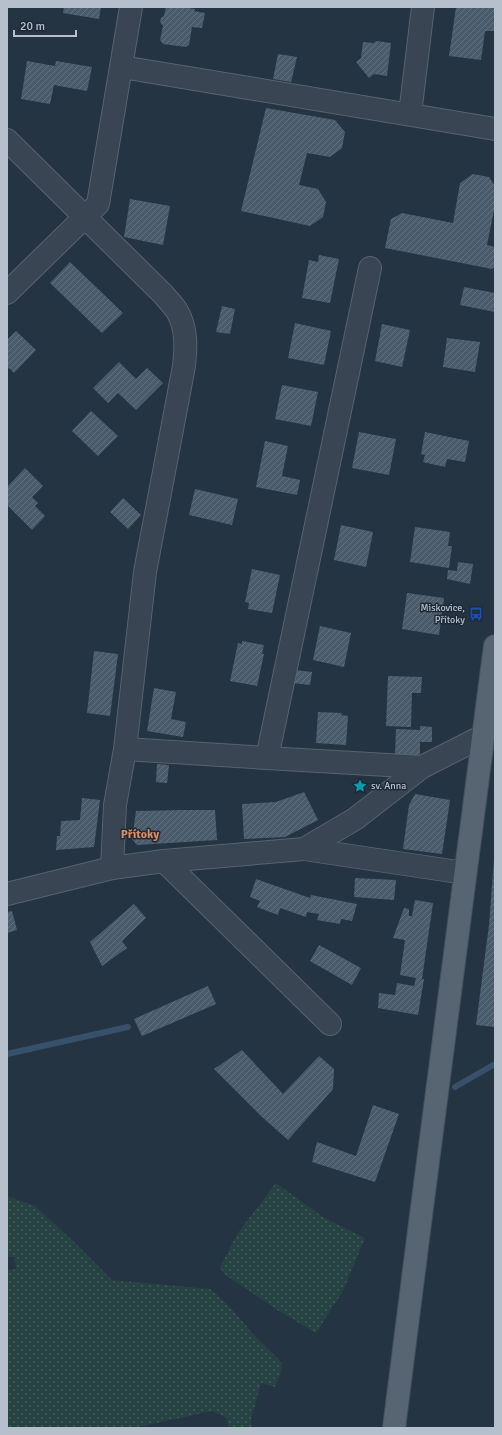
<svg xmlns="http://www.w3.org/2000/svg" width="502" height="1435" viewBox="0 0 502 1435" font-family="Signika,sans-serif">
<style>
.grass{fill:url(#grass-dots)}
.lines{fill:none;stroke-linecap:round;stroke-linejoin:round}
.stream{stroke:#37516a;stroke-width:6}
.building{fill:url(#building-hatch)}
.minor-casing{stroke:#57636f;stroke-width:24}
.tertiary-casing{stroke:#57636f;stroke-width:24}
.primary-casing{stroke:#46515e;stroke-width:24}
.minor{stroke:#394552;stroke-width:22}
.tertiary{stroke:#394552;stroke-width:22}
.primary{stroke:#576572;stroke-width:22}
.labels{text-anchor:middle;dominant-baseline:central;stroke-width:3;stroke-linejoin:round;paint-order:stroke}
.poi-label{font-size:10px;fill:#b6c0cc;stroke:#1e2a37;text-anchor:end}
.quarter-label{font-size:12px;font-weight:bold;fill:#dc8c61;stroke:#1e2a37}
</style>
<defs>
<pattern id="grass-dots" width="8" height="8" patternUnits="userSpaceOnUse"><rect width="8" height="8" fill="#264243"/><path d="M2 2h.1M6 6h.1" fill="none" stroke="#435c5d" stroke-width="1.8" stroke-linecap="round"/></pattern>
<pattern id="building-hatch" width="6" height="6" patternUnits="userSpaceOnUse"><rect width="6" height="6" fill="#4a5b6c"/><path d="M-1 1l2-2M0 6l6-6M5 7l2-2" fill="none" stroke="#627180"/></pattern>
</defs>
<rect width="100%" height="100%" fill="#243442"/>
<g class="grass">
<polygon points="276,1183 323,1217 365,1238 343,1291 316,1333 279,1311 224,1274 220,1267 237,1234"/>
<path d="M7 1196 35 1206 72 1240 112 1280 210 1289C227 1303 240 1318 253 1334 262 1344 273 1353 282 1363L281 1372 275 1387 261 1383 251 1420 252 1428H228L227 1418 212 1411 134 1428H7V1267L8 1270 16 1269 14 1257H7Z"/>
</g>
<g class="lines">
<g class="stream">
<polyline points="7,1054 128,1027"/>
<polyline points="455,1087 495,1064"/>
</g>
</g>
<g class="building">
<polygon points="64,7 101,7 99,19 63,13"/>
<polygon points="166,7 181,7 195,9 194,11 205,13 202,28 192,27 189,45 186,47 163,44 160,40 163,26 160,22 161,18 164,16"/>
<polygon points="456,7 495,7 495,31 485,31 481,60 449,56"/>
<polygon points="376,41 391,43 387,76 374,74 369,78 356,62 361,58 363,42 374,43"/>
<polygon points="278,54 297,57 291,82 273,79"/>
<polygon points="27,61 55,66 56,61 92,67 87,91 54,85 50,104 21,99"/>
<polygon points="266,108 335,120 345,132 342,148 330,157 307,153 299,185 318,189 326,202 323,217 310,226 241,211"/>
<polygon points="473,174 489,177 495,186 495,205 487,245 495,247 495,267 492,269 385,248 391,219 402,213 453,223 460,183"/>
<polygon points="130,199 170,206 163,245 124,237"/>
<polygon points="319,255 339,259 330,303 302,298 309,260 318,262"/>
<polygon points="70,262 123,313 102,333 50,283"/>
<polygon points="464,287 495,293 495,312 460,305"/>
<polygon points="222,306 235,309 230,334 216,332"/>
<polygon points="295,323 331,331 324,365 288,358"/>
<polygon points="382,324 410,330 402,367 375,361"/>
<polygon points="16,331 36,350 14,373 9,368 7,369 7,340"/>
<polygon points="447,338 480,342 475,372 443,367"/>
<polygon points="119,362 136,379 147,368 163,383 136,410 118,393 108,403 93,388"/>
<polygon points="282,385 318,392 311,426 275,419"/>
<polygon points="91,411 118,436 98,456 72,431"/>
<polygon points="359,432 396,439 389,475 352,468"/>
<polygon points="425,432 469,441 465,462 447,459 445,467 423,462 425,455 421,454"/>
<polygon points="265,441 288,446 282,476 300,480 297,495 256,487"/>
<polygon points="25,468 43,486 32,497 38,503 35,506 45,516 32,530 7,505 7,487"/>
<polygon points="195,489 238,499 232,525 189,515"/>
<polygon points="123,498 141,515 128,529 110,512"/>
<polygon points="341,525 373,532 366,567 334,560"/>
<polygon points="415,527 450,532 448,546 452,546 449,568 410,562"/>
<polygon points="458,562 473,564 470,584 447,579 448,570 457,571"/>
<polygon points="252,569 280,575 272,613 248,609 249,603 245,602"/>
<polygon points="407,593 444,598 439,635 402,629"/>
<polygon points="320,626 351,633 344,667 313,660"/>
<polygon points="242,641 264,645 262,654 264,654 257,686 230,681 238,643 242,644"/>
<polygon points="94,651 118,654 110,716 87,713"/>
<polygon points="295,670 312,672 310,685 292,683"/>
<polygon points="388,676 422,677 421,693 412,693 411,727 386,726"/>
<polygon points="154,688 176,692 171,719 186,722 183,737 147,731"/>
<polygon points="318,712 342,713 341,715 348,716 346,745 316,743"/>
<polygon points="420,726 432,727 432,742 420,742 420,754 417,755 395,756 396,729 420,730"/>
<polygon points="157,764 169,765 167,783 156,782"/>
<polygon points="304,792 318,820 285,837 244,839 242,804 276,802"/>
<polygon points="415,794 450,800 442,854 403,849 409,805"/>
<polygon points="82,798 100,800 94,847 56,850 57,836 60,836 61,821 80,820"/>
<polygon points="183,810 215,810 217,840 137,845 132,839 136,811"/>
<polygon points="494,860 495,860 495,1027 476,1025 489,925"/>
<polygon points="355,878 396,880 394,900 354,897"/>
<polygon points="256,879 310,898 311,895 357,904 352,921 341,919 340,924 317,920 319,914 307,912 306,917 280,908 278,915 257,907 260,901 250,897"/>
<polygon points="415,900 433,903 422,979 424,979 418,1015 378,1008 379,993 395,995 397,983 414,986 416,978 400,975 405,940 393,938 404,908 409,909 409,916 412,916"/>
<polygon points="134,904 146,918 122,941 127,948 102,966 90,942"/>
<polygon points="12,911 17,930 7,933 7,912"/>
<polygon points="319,945 361,968 352,985 310,961"/>
<polygon points="208,986 216,1004 142,1036 134,1019"/>
<polygon points="242,1050 283,1094 319,1056 334,1069 333,1089 288,1140 262,1117 214,1069"/>
<polygon points="373,1105 399,1114 375,1182 312,1162 317,1142 356,1156"/>
</g>
<g class="lines">
<g class="minor-casing">
<g id="minor">
<polyline points="122,67 495,129"/>
<polyline points="410,114 423,7"/>
<path d="M7 140 163 294C167 299 173 305 177 311 187 328 186 347 184 366L145 572 125 749 115 805 112 868"/>
<polyline points="370,268 267,758 422,767"/>
<polyline points="7,293 98,204 131,7"/>
<polyline points="125,749 267,758"/>
<polyline points="304,849 465,873"/>
<polyline points="164,861 330,1024"/>
</g>
</g>
<g class="tertiary-casing">
<polyline id="tertiary" points="7,894 112,868 164,861 304,849 355,819 422,767 483,736 495,737"/>
</g>
<g class="primary-casing">
<polyline id="primary" points="394,1428 420,1223 495,646"/>
</g>
<use href="#minor" class="minor"/>
<use href="#tertiary" class="tertiary"/>
<use href="#primary" class="primary"/>
</g>
<defs>
<g id="bus-bare" transform="scale(1.08)"><path d="M-5-6H5V4H4V6H2V4H-2V6H-4V4H-5ZM-3.5-4V0h7V-4ZM-3.5 1.2v1.5H-2V1.2ZM2 1.2v1.5H3.5V1.2Z" fill="#1a4fb4" stroke="#1e2a37" stroke-width="2.5" paint-order="stroke"/></g>
<g id="sight-bare" transform="scale(1.08)"><path d="M0-6L1.8-2.2L6-1.7L2.9 1.2L3.7 5.4L0 3.3L-3.7 5.4L-2.9 1.2L-6-1.7L-1.8-2.2Z" fill="#0f9aa8" stroke="#1e2a37" stroke-width="2.5" paint-order="stroke"/></g>
</defs>
<g fill-rule="evenodd">
<use href="#bus-bare" x="476" y="614"/>
<use href="#sight-bare" x="360" y="786"/>
</g>
<g class="labels">
<g class="poi-label">
<text x="465" y="608">Miskovice,<tspan x="465" dy="12">Přítoky</tspan></text>
<text x="371" y="786" text-anchor="start">sv. Anna</text>
</g>
<g class="quarter-label">
<text x="140" y="834">Přítoky</text>
</g>
</g>
<rect width="502" height="1435" fill="none" stroke="#b6c0cc" stroke-width="16"/>
<path d="M14 30v6h62v-6" fill="none" stroke="#b6c0cc" stroke-width="2"/>
<text x="20" y="30" font-size="12" fill="#b6c0cc" stroke="#1e2a37" stroke-width="3" paint-order="stroke">20 m</text>
</svg>
